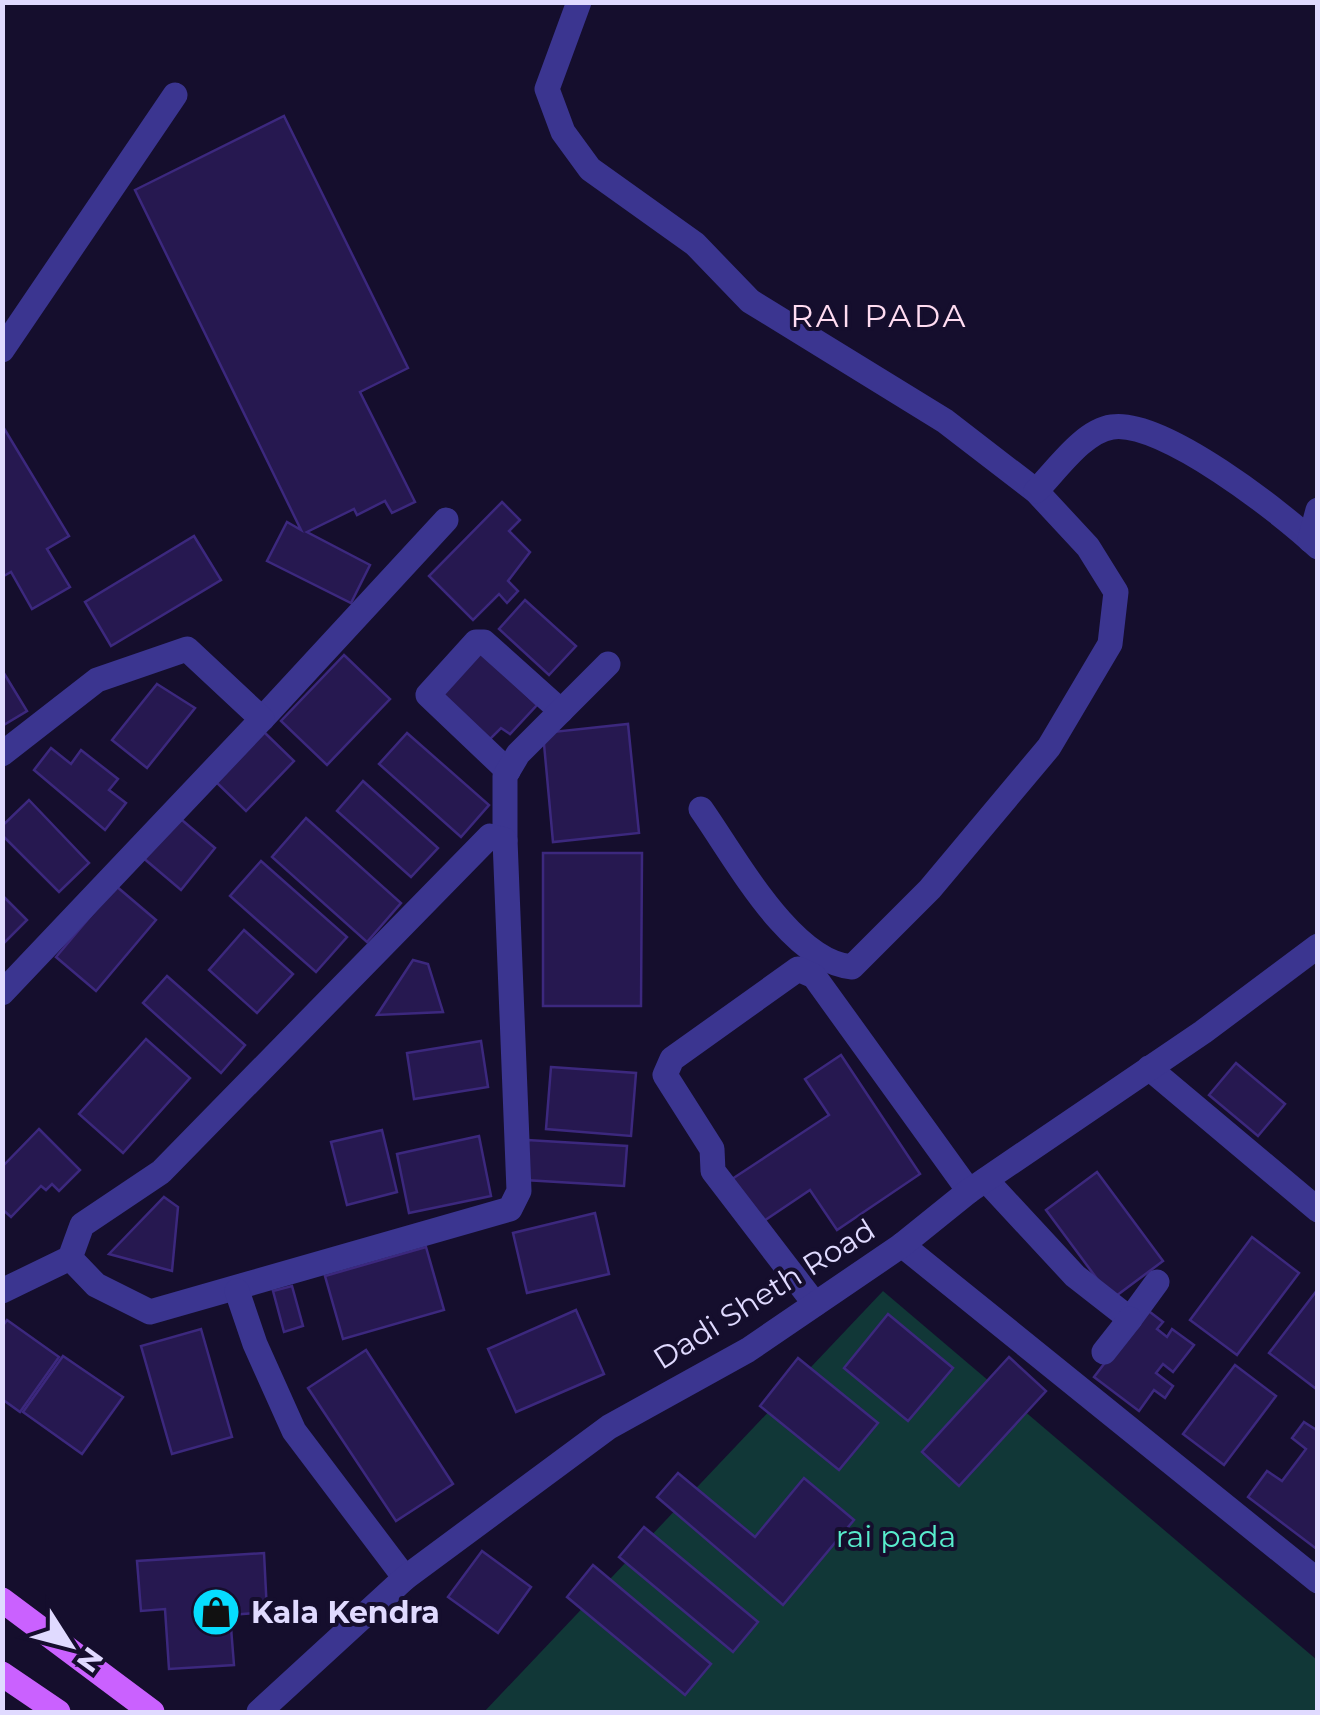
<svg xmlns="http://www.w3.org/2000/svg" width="1320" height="1715" viewBox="0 0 1320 1715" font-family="Montserrat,sans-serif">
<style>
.green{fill:#113737}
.building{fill:#261850;stroke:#3c287e;stroke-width:2.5}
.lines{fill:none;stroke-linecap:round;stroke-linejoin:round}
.minor{stroke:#3b3590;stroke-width:25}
.primary{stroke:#ca61ff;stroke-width:25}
.labels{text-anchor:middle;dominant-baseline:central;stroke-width:8;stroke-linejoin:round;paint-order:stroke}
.street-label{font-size:30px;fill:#e0daff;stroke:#150e2d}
.park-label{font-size:30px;fill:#58edcd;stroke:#150e2d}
.poi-label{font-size:30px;font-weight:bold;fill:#e0daff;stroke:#150e2d;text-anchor:start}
.neighbourhood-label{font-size:32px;letter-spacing:2.5px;fill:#ffdcf1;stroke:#150e2d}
</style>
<rect width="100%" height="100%" fill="#150e2d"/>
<polygon class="green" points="883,1291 1317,1660 1317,1712 484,1712"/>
<g class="building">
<polygon points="284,116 408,368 360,392 415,502 392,513 385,501 357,515 354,509 307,532 370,565 351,603 267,561 287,522 301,530 135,190"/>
<polygon points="2,425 69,536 47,549 70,587 32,609 11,572 2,577"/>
<polygon points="502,502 520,520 509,531 530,552 508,581 518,591 507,603 499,594 473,620 429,576"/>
<polygon points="194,536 221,580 111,646 85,602"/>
<polygon points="525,600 576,646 549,675 499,629"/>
<polygon points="481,652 537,705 510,734 501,728 484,745 438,698"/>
<polygon points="344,655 390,699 327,765 281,721"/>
<polygon points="2,670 27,711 2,726"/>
<polygon points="157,684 195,708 147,768 112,740"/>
<polygon points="628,724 639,833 553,842 543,733"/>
<polygon points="264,732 294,761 246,811 216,782"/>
<polygon points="407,733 489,805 461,837 379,764"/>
<polygon points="51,748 71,764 81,750 118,779 109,790 126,803 105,830 34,770"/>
<polygon points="363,781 438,848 411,877 337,811"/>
<polygon points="29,800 89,863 59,892 2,835 2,826"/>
<polygon points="176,815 215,848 181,890 141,856"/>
<polygon points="306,818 401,903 367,942 272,857"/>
<polygon points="543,853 642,853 641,1006 543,1006"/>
<polygon points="261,861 347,937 316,972 230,896"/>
<polygon points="116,886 156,920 96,991 56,957"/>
<polygon points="2,895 27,920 2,945"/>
<polygon points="244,930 293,974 257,1013 209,970"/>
<polygon points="413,960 428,964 443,1012 377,1015"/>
<polygon points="167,976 245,1045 221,1073 143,1003"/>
<polygon points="146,1039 190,1078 123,1153 79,1114"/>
<polygon points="481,1041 488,1087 414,1099 407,1053"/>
<polygon points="841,1055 920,1174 837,1230 810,1190 761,1223 732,1179 829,1115 805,1079"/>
<polygon points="1236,1063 1285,1104 1258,1136 1209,1095"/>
<polygon points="551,1067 636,1073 631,1136 546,1129"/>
<polygon points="39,1129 80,1170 59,1191 52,1184 46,1190 41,1186 11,1217 2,1209 2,1167"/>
<polygon points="382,1130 397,1192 347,1205 331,1142"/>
<polygon points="479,1136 491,1196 409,1213 397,1154"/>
<polygon points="527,1140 627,1146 624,1186 525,1180"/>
<polygon points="1097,1172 1163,1261 1112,1299 1046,1210"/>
<polygon points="164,1197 178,1207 172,1271 109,1254"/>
<polygon points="595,1213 609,1274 527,1293 513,1233"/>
<polygon points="1252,1237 1299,1273 1237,1355 1190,1320"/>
<polygon points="426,1247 444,1310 343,1339 325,1276"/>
<polygon points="292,1286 303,1326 284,1332 273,1291"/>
<polygon points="1318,1289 1318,1385 1315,1388 1269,1353"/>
<polygon points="1146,1309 1163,1322 1157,1329 1167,1337 1172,1329 1194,1345 1173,1372 1163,1364 1156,1373 1173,1386 1165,1398 1154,1390 1139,1411 1094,1377"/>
<polygon points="576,1310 604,1374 516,1412 488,1349"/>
<polygon points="888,1314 953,1368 908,1421 844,1368"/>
<polygon points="7,1320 59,1357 20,1412 2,1399 2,1327"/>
<polygon points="201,1329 232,1437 172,1454 141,1346"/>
<polygon points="366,1350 453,1484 396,1521 308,1388"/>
<polygon points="63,1356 123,1397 82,1454 23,1412"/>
<polygon points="1009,1357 1046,1391 959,1486 922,1452"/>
<polygon points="798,1358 878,1423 839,1470 760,1406"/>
<polygon points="1235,1365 1276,1396 1224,1465 1183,1434"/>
<polygon points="1304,1422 1318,1431 1318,1550 1248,1497 1267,1471 1282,1481 1306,1449 1292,1438"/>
<polygon points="678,1473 755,1537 804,1478 854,1520 783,1605 657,1497"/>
<polygon points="644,1527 758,1622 733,1652 619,1557"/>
<polygon points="482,1551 531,1587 498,1633 448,1597"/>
<polygon points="264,1553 267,1612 230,1615 234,1665 169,1669 165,1609 141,1611 137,1561"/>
<polygon points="593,1565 711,1664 685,1695 567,1597"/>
</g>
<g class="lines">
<g class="minor">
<path d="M579 2 547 89 563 132 590 169 695 244 750 301 945 421 1036 491 1088 547 1116 592 1110 644 1049 747 930 889 852 967C791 962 735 857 701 809"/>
<polyline points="2,350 175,95"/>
<path d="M1036 491C1056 471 1083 431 1112 427 1162 419 1282 513 1318 547"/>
<polyline points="1310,540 1318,510"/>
<polyline points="262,719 446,520"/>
<polyline points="2,754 97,680 187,649 262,719 2,993"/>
<polyline points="508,771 428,695 476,642 484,642 561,711"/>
<polyline points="505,840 505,776 518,754 608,664"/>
<polyline points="1149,1068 1318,1210"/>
<polyline points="986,1180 1075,1276 1130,1319 1157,1282"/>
<polyline points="902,1245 1318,1581"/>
<polyline points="2,1291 70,1258 82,1225 161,1172 490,836 505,840 519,1191 510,1209 150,1312 96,1285 70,1258"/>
<polyline points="237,1291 255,1344 294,1431 405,1578"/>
<polyline points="815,1304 713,1171 712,1149 665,1075 672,1059 798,969 814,976 969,1191"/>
<polyline points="1104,1352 1130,1319"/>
<polyline points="259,1712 405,1578 609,1427 748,1350 902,1245 969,1191 1203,1032 1318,946"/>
</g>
<g class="primary">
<polyline points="2,1600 152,1712"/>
<polyline points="2,1674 58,1712"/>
</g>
</g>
<defs>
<g id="shop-disc" transform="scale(2.5)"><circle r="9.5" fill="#06ddff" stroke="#150e2d"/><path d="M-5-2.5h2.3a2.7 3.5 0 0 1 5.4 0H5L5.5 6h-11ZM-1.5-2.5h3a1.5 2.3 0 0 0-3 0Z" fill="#111"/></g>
</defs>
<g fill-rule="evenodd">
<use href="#shop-disc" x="216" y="1612"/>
</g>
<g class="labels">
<g class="street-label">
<text transform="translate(764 1294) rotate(-32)">Dadi Sheth Road</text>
</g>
<g class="park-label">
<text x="896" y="1536">rai pada</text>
</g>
<g class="poi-label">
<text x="251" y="1612">Kala Kendra</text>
</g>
<g class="neighbourhood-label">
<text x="879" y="315">RAI PADA</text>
</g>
</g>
<rect width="1320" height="1715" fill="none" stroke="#e0daff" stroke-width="10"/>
<g transform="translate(70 1645) rotate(126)" stroke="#150e2d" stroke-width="8" paint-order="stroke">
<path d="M0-8L18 38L0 25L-18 38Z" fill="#e0daff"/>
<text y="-15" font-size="28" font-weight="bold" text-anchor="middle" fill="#e0daff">N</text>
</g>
</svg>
